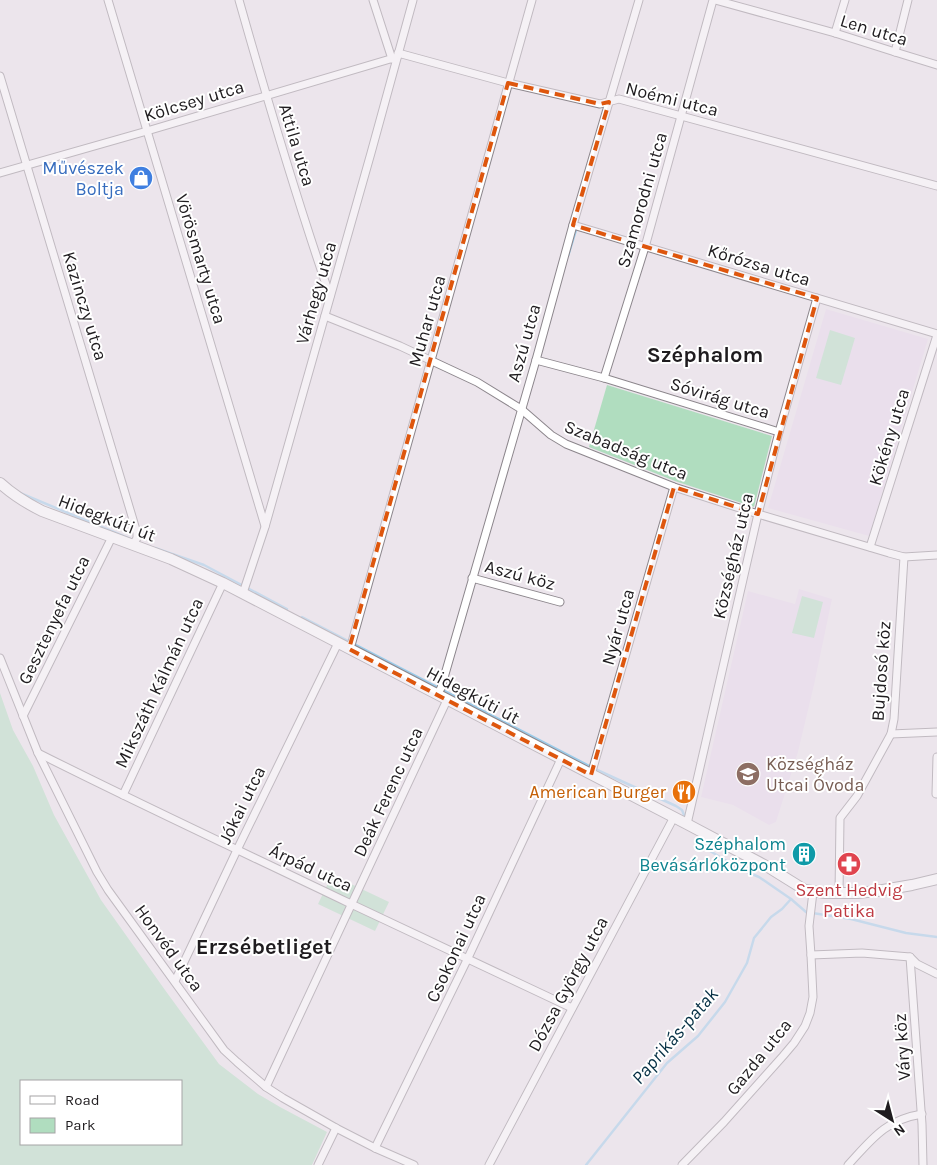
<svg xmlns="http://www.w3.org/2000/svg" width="937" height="1165" viewBox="0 0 937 1165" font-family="Karla,sans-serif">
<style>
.education{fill:#e6d8ec}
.green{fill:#b0ddbf;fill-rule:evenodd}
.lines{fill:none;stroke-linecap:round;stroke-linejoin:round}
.stream{stroke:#9acbe9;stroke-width:2.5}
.minor-casing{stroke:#8c868c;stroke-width:9}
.secondary-casing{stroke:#8c868c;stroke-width:12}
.minor{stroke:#fff;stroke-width:7}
.secondary{stroke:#fff;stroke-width:10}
.marked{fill:none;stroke:#de560d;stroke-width:4;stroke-dasharray:10 6;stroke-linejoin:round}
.labels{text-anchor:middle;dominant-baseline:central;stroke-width:4;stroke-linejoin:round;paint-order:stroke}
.street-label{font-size:18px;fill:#1f1c1f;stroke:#fff}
.shop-label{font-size:18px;fill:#366cbe;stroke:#fff;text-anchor:end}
.education-label{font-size:18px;fill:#785e54;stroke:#fff;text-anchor:start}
.food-label{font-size:18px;fill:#c56008;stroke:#fff;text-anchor:end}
.culture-label{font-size:18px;fill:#0d838f;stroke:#fff;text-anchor:end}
.health-label{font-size:18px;fill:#be3a42;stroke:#fff}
.water-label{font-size:19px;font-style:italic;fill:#063045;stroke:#fff}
.district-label{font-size:22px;font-weight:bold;fill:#1f1c1f;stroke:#fff}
</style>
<rect width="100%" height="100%" fill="#ece5ec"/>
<g class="education">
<polygon points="826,309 928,339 869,536 768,508"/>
<polygon points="799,589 832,599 814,685 798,752 776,822 769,825 733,805 701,797 748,591 795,604"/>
</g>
<g class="green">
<polygon points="830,330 855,338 841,385 816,378"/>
<polygon points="607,385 772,436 754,507 675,481 589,447"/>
<polygon points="802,596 823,602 814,638 792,633"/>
<path d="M0 693 13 730 33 766 54 815 101 900 165 990 219 1064 258 1094 280 1107 327 1132 312 1165H0ZM21 1081H181V1144H21Z"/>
<polygon points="332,875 389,902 375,931 318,904"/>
</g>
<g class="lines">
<g class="stream">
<polyline points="568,256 576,230"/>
<polyline points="20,493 133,540"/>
<polyline points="155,548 204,565 287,609"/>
<polyline points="302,617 595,769 676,806 682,810 684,815"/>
<polyline points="710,851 740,869 759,877 791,899"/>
<polyline points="586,1165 667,1063 698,1036 725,1002 747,963 754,938 771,917 782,909 791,899 806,912 851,919 906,933 937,937"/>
</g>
<g class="minor-casing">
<g id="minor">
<polyline points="108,0 265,526"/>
<path d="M239 0C267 99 296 198 330 296"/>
<polyline points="373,0 392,59"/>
<polyline points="715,0 835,33 895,52 937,65"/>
<polyline points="835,33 845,0"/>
<polyline points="895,52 908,0"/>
<polyline points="398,53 508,83 600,104 619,99 937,186"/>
<polyline points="0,76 137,533 137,538 133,545"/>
<polyline points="0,173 147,131 397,57"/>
<polyline points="573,225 937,334"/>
<polyline points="325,316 400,346 477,382 521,409 551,435 566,444 674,487 758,514 889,553 904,557 937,555"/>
<polyline points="536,360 604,378 779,432"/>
<polyline points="604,378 645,247 713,0"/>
<polyline points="870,547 937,335"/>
<polyline points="472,578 560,602"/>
<polyline points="243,593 265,527 371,153 413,0"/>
<polyline points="349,649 352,642 532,0"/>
<polyline points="0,658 38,753 97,872 108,890 224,1050 237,1062 266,1087 283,1098 336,1128 375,1148 414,1165"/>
<polyline points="437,695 441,688 536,360 573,225 639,0"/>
<polyline points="23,716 112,537"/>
<polyline points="891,734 937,732"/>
<path d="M38 753C141 805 245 853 349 903 423 938 497 973 572 1008"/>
<polyline points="591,775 674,487"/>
<polyline points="936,794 937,757"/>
<polyline points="123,795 223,583"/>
<polyline points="687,824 758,514 779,432 817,298"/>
<polyline points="839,894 840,818 857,796 891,734 894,719 904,557"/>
<polyline points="811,955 862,953 910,957 917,964 937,974"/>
<polyline points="910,957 922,1124 923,1165"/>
<polyline points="175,981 237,850 338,643"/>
<polyline points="266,1087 447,700"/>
<polyline points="375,1148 467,960 561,759"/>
<polyline points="318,1165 336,1128"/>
<polyline points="489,1165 674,817"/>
<polyline points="682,1165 724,1122 783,1056 794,1043 805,1026 810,1013 813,997 811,955 809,926 813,892"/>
<path d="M848 1165C872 1139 885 1120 922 1114"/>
</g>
</g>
<g class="secondary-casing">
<path id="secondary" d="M0 483C13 495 26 503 42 511L171 559 223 583 687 824 768 867 805 890 825 893H858L877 891 912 885 937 879"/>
</g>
<use href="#minor" class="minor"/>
<use href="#secondary" class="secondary"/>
</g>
<path d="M0 0H937V1165H0ZM508 83 600 104 609 102 573 225 817 298 758 514 674 487 591 775 349 649Z" fill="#ece5ec" fill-opacity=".55" fill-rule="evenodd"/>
<path class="marked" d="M508 83 600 104 609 102 573 225 817 298 758 514 674 487 591 775 349 649Z"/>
<defs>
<g id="shop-disc" transform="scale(1.25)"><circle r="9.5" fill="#3f7fe0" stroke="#fff"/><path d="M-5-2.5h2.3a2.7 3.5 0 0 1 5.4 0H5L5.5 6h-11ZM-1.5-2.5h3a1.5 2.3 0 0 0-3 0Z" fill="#fff"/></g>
<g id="school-disc" transform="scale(1.25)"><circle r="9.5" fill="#8d6e63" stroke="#fff"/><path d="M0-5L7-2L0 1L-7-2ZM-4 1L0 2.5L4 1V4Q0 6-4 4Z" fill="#fff"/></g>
<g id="restaurant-disc" transform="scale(1.25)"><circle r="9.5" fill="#e8710a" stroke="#fff"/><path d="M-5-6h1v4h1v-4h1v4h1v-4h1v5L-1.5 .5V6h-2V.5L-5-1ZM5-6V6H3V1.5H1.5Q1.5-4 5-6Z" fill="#fff"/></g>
<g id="building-disc" transform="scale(1.25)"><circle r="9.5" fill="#0f9aa8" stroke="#fff"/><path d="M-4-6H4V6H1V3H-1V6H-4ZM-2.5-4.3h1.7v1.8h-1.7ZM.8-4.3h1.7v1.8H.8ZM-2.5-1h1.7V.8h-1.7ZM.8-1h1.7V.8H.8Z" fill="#fff"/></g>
<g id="pharmacy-disc" transform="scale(1.25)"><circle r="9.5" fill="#e0444e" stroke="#fff"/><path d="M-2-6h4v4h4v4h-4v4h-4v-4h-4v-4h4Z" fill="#fff"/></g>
</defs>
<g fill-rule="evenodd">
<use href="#shop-disc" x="141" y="178"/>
<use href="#school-disc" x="748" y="774"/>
<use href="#restaurant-disc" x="684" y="792"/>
<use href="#building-disc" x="804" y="854"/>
<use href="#pharmacy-disc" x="849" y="864"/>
</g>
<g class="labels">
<g class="street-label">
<text transform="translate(874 30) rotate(17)">Len utca</text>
<text transform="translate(672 99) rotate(14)">Noémi utca</text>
<text transform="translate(194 101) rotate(-17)">Kölcsey utca</text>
<text transform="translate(297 145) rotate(73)">Attila utca</text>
<text transform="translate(642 200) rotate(-74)">Szamorodni utca</text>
<text transform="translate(201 259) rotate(73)">Vörösmarty utca</text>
<text transform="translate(759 265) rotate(17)">Kőrózsa utca</text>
<text transform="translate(316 293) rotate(-74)">Várhegy utca</text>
<text transform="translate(85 306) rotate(73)">Kazinczy utca</text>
<text transform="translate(427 321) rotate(-74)">Muhar utca</text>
<text transform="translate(524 343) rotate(-74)">Aszú utca</text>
<text transform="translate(720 398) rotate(17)">Sóvirág utca</text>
<text transform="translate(889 437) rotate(-73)">Kökény utca</text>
<text transform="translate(626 450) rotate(22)">Szabadság utca</text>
<text transform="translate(107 518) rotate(21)">Hidegkúti út</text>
<text transform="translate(733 556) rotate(-77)">Községház utca</text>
<text transform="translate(520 575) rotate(15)">Aszú köz</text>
<text transform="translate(54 620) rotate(-64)">Gesztenyefa utca</text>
<text transform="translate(618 627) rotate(-74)">Nyár utca</text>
<text transform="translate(881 671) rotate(-86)">Bujdosó köz</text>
<text transform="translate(159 683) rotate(-65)">Mikszáth Kálmán utca</text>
<text transform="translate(473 695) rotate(28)">Hidegkúti út</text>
<text transform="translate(388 792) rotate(-65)">Deák Ferenc utca</text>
<text transform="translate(242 805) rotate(-64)">Jókai utca</text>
<text transform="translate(311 868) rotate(25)">Árpád utca</text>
<text transform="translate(169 948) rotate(54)">Honvéd utca</text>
<text transform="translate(456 948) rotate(-65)">Csokonai utca</text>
<text transform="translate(568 984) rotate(-62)">Dózsa György utca</text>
<text transform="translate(902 1047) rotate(-94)">Váry köz</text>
<text transform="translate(759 1057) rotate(-51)">Gazda utca</text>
</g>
<g class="shop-label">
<text x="124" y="168">Művészek<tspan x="124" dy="21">Boltja</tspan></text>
</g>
<g class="education-label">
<text x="766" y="764">Községház<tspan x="766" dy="21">Utcai Óvoda</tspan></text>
</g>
<g class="food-label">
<text x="666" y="792">American Burger</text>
</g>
<g class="culture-label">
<text x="786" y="844">Széphalom<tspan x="786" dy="21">Bevásárlóközpont</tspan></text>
</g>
<g class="health-label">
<text x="849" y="890">Szent Hedvig<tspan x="849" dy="21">Patika</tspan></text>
</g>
<g class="water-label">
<text transform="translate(675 1036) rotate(-49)">Paprikás-patak</text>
</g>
<g class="district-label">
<text x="705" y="355">Széphalom</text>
<text x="264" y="947">Erzsébetliget</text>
</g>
</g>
<rect x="20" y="1080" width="162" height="65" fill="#ffffff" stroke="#a5a4a5"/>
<rect x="30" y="1096" width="25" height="8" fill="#ffffff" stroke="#a5a4a5"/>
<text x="65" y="1105" font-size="15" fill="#1f1c1f">Road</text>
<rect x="30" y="1118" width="25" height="15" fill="#b0ddbf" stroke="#a5a4a5"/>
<text x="65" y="1130" font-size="15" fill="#1f1c1f">Park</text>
<g transform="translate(892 1120) rotate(144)" stroke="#ffffff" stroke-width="4" paint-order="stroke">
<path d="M0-4L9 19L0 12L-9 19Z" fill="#1f1c1f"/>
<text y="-8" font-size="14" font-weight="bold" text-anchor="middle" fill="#1f1c1f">N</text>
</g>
</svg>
